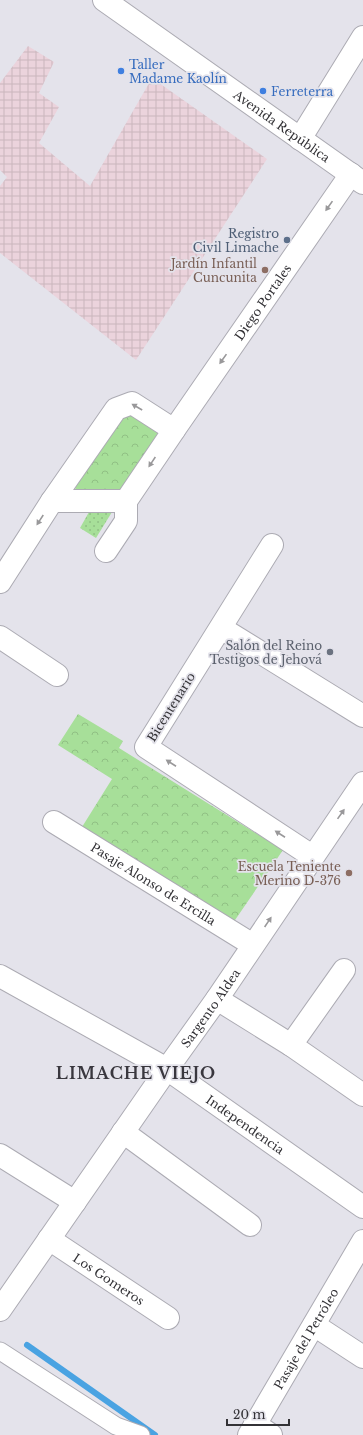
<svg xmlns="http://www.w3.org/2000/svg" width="363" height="1435" viewBox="0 0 363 1435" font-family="'Libre Baskerville',serif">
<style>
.industrial{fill:url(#industrial-grid)}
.grass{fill:url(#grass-dots)}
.forest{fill:url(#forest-crowns)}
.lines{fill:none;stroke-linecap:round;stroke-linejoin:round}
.stream{stroke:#4aa3e2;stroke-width:6}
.pedestrian-casing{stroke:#acabb3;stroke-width:19}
.minor-casing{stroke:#acabb3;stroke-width:24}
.secondary-casing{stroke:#acabb3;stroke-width:24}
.pedestrian{stroke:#fff;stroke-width:17}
.minor{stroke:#fff;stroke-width:22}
.secondary{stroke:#fff;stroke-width:22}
.oneway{fill:#99989a}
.shop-dot{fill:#3f7fe0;stroke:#e4e3eb;stroke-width:1.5}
.service-dot{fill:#5c6f8a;stroke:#e4e3eb;stroke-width:1.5}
.education-dot{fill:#8d6e63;stroke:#e4e3eb;stroke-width:1.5}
.worship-dot{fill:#6b7280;stroke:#e4e3eb;stroke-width:1.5}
.labels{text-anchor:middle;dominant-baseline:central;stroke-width:3.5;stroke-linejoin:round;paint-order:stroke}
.shop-label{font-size:12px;fill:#366cbe;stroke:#e4e3eb;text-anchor:start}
.street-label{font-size:12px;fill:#333236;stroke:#e4e3eb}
.service-label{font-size:12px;fill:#4e5e75;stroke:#e4e3eb;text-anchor:end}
.education-label{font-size:12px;fill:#785e54;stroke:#e4e3eb;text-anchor:end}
.worship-label{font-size:12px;fill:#5b616d;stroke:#e4e3eb;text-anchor:end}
.district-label{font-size:16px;font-weight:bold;letter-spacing:1px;fill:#39373e;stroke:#e4e3eb}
</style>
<defs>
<pattern id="industrial-grid" width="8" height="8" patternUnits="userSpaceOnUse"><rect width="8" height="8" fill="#ebd3dc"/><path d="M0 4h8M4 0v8" fill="none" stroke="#cab6bd"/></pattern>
<pattern id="grass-dots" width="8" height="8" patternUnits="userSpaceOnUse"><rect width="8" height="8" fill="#a7df99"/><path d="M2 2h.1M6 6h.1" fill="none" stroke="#90c084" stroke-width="1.8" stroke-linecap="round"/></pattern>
<pattern id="forest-crowns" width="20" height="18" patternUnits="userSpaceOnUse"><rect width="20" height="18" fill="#a7df99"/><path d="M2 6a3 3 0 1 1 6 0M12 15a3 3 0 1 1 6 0" fill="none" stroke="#90c084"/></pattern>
</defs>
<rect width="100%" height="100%" fill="#e4e3eb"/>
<polygon class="industrial" points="28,46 54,62 39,93 59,107 39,143 90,186 152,78 267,159 136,360 0,253 0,186 7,177 0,170 0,83"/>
<polygon class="grass" points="89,512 112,512 96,538 80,528"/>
<g class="forest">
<polygon points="131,408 162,432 120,492 75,490 79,473"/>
<polygon points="78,714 123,741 119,748 283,850 233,923 82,827 112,779 58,745"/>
</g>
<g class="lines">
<polyline class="stream" points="27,1345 155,1435"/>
<g class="pedestrian-casing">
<polyline id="pedestrian" points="0,1351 116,1426 141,1435"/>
</g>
<g class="minor-casing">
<g id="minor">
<polyline points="300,139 363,37"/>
<polyline points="52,501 126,501 174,430"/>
<polyline points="272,545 146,747 312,856"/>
<polyline points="106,551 126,521 126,501"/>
<path id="s1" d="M0 582 52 501 116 409 132 403 174 430 351 174"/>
<polyline points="221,628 363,716"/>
<polyline points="0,637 57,675"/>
<path id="s2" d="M54 822 253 945"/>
<polyline points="217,999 291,1045 363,1095"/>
<polyline points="291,1045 344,970"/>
<polyline points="123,1132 250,1225"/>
<polyline points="0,1155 75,1202"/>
<path id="s3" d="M49 1239 168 1318"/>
<path id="s4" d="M0 1310 167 1069 217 999 363 783"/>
<polyline points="314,1325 363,1357"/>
<polyline points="255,1424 271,1435"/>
<path id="s5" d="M249 1435 363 1241"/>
</g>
</g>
<g class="secondary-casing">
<g id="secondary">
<path id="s6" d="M104 0 363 183"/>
<path id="s7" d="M0 976 167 1069 363 1207"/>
</g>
</g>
<use href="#pedestrian" class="pedestrian"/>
<use href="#minor" class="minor"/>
<use href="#secondary" class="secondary"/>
</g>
<defs><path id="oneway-solid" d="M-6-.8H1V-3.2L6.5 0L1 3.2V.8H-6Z"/></defs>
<g class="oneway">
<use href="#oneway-solid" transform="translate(329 206) rotate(125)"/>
<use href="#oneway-solid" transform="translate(223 359) rotate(125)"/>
<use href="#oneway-solid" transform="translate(137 407) rotate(-150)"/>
<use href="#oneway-solid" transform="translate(152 462) rotate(124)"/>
<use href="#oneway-solid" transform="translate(40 520) rotate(123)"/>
<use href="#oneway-solid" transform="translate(171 763) rotate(-147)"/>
<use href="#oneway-solid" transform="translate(341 814) rotate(-55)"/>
<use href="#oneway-solid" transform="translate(280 834) rotate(-147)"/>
<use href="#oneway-solid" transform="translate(268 922) rotate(-56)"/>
</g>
<g class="shop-dot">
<circle cx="121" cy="71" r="4"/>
<circle cx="263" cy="91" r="4"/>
</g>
<circle class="service-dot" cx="287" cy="240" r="4"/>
<g class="education-dot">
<circle cx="265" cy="270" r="4"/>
<circle cx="349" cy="873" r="4"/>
</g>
<circle class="worship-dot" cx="330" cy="652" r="4"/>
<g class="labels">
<g class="shop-label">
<text x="129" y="64">Taller<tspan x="129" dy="14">Madame Kaolín</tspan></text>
<text x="271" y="91">Ferreterra</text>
</g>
<g class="street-label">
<text stroke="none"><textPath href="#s6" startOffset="218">Avenida República</textPath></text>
<text stroke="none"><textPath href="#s1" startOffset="431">Diego Portales</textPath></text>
<text transform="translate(171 707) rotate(-58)">Bicentenario</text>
<text stroke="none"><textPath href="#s2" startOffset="117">Pasaje Alonso de Ercilla</textPath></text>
<text stroke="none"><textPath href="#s4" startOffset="368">Sargento Aldea</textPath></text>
<text stroke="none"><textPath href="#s7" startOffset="287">Independencia</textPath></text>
<text stroke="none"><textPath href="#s3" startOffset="72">Los Gomeros</textPath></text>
<text stroke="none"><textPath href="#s5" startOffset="112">Pasaje del Petróleo</textPath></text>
</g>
<g class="service-label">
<text x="279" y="233">Registro<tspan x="279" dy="14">Civil Limache</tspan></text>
</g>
<g class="education-label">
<text x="257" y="263">Jardín Infantil<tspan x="257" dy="14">Cuncunita</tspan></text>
<text x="341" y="866">Escuela Teniente<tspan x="341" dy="14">Merino D-376</tspan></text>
</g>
<g class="worship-label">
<text x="322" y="645">Salón del Reino<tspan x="322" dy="14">Testigos de Jehová</tspan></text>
</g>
<g class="district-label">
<text x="136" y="1073">LIMACHE VIEJO</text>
</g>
</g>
<path d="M227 1419v6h62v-6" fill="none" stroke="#333236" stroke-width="2"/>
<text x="233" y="1419" font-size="12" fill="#333236" stroke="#e4e3eb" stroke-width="3" paint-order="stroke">20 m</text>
</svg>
